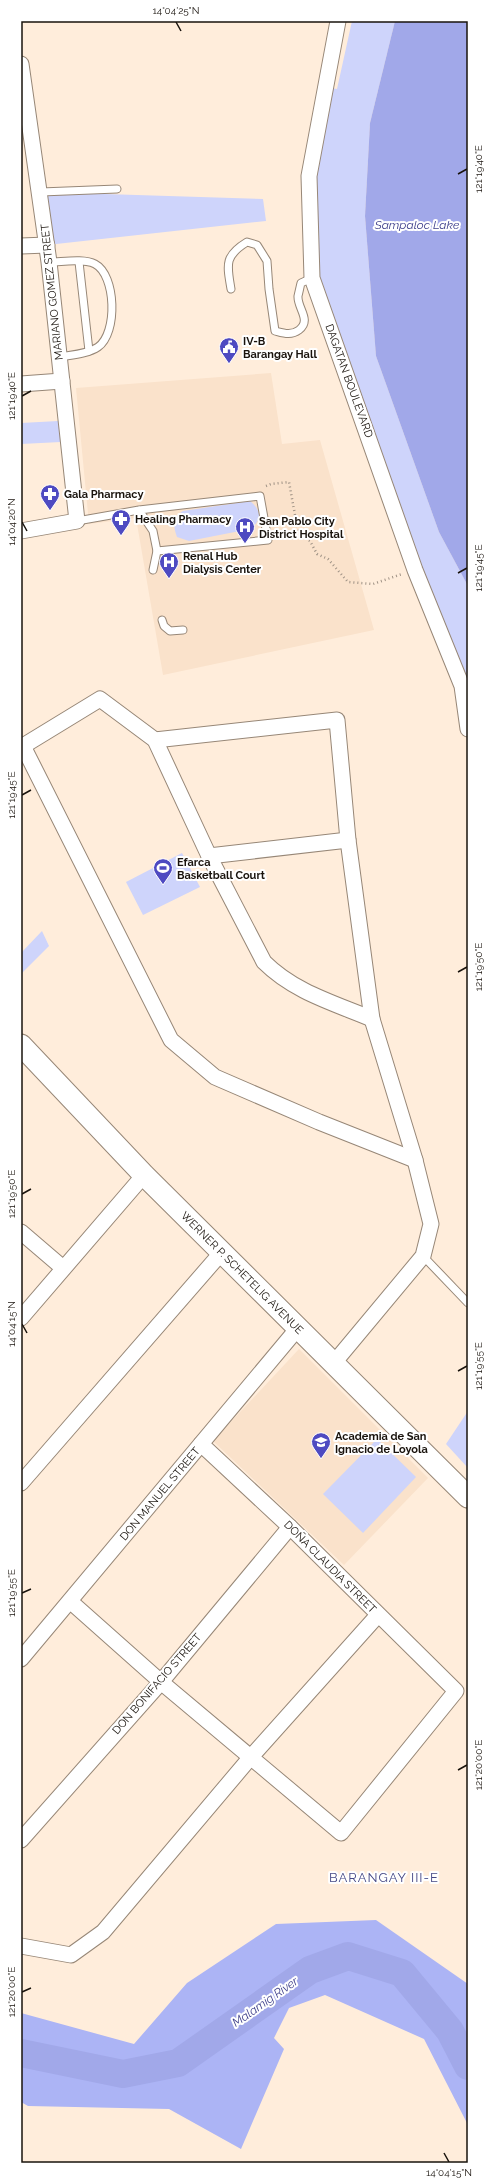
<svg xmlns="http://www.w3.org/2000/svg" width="489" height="2184" viewBox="0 0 489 2184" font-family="Raleway,sans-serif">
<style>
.built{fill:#fae2cb}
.green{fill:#ced4fb}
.forest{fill:#acb4f5}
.water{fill:#a1a8e9}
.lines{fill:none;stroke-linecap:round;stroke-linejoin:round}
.river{stroke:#a1a8e9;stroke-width:28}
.lane-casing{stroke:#978777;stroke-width:9}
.street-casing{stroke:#978777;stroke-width:17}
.secondary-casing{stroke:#978777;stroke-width:23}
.path{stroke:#9f9285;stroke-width:2.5;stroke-dasharray:1 3;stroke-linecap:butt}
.lane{stroke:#fff;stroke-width:7}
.street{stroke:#fff;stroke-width:15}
.secondary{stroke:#fff;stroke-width:21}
.ticks{fill:none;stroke:#19130d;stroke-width:1.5}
.labels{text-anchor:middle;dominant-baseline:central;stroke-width:4;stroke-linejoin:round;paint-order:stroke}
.street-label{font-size:11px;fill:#19130d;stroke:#fff}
.poi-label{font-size:11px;font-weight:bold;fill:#19130d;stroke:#fff;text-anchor:start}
.water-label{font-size:12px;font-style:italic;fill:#3d3e8a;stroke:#fff}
.quarter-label{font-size:13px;letter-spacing:1px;fill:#444785;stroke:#fff}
.neatline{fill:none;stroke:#19130d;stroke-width:1.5}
.ticks-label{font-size:10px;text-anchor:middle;fill:#19130d}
</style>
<rect width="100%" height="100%" fill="#ffeddb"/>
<g class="built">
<polygon points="271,373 282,444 320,440 374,630 163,675 136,518 89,524 76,388"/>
<polygon points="299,1349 428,1478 344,1565 213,1441"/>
</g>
<g class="green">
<polygon points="352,21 395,21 370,123 365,216 376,356 439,532 468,586 468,729 462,686 312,278 313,208 325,87 337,89"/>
<polygon points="41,192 263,199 266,221 47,245"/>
<polygon points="58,421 61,442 21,444 21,423"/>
<path d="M250 501C261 510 263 520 250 529L189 541 177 537C173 526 172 518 183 511Z"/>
<polygon points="182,853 200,887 143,915 126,882"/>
<polygon points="42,931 49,946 21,974 21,953"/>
<polygon points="468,1411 468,1468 446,1444"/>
<polygon points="377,1439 416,1477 363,1533 323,1494"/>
</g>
<polygon class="forest" points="376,1920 468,1984 468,2125 424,2039 325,1995 289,2008 274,2038 284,2049 241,2149 169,2109 28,2106 21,2102 21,2013 134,2044 187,1983 276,1924"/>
<polygon class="water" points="395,21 468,21 468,586 439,532 376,356 365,216 370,123"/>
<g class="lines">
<polyline class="river" points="21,2053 123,2074 178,2063 310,1970 348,1956 402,1973 450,2031 468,2066"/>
<g class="lane-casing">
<g id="lane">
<polyline points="41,192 117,189"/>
<path d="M49 262C62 262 84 258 95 264 116 275 118 333 98 347 88 354 71 355 60 357"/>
<polyline points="79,262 89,351"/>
<path d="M231 289C227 265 224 256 247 242L257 245 267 261 269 289 275 331C283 333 291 336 299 330 312 320 297 308 298 296 299 292 300 287 301 283L312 278"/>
<polyline points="77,521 139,510 260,496 268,540 157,551 153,531 139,510"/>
<polyline points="153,570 157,551"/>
<polyline points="162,620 164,626 170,631 183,630"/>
<polyline points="423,1256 468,1303"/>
</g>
</g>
<g class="street-casing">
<g id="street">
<polyline points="338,21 309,176 312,278 415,570 462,686 468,729"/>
<polyline points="21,64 49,262 77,521 21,531"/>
<polyline points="21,246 47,245"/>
<polyline points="21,384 62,381"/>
<polyline points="155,740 337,720 348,840 372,1019 415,1160 431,1224 423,1256 333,1364"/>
<polyline points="209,856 348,840"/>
<path d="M372 1019C334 1003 294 992 264 962L209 856 155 740 100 699 23 746 171 1040 215 1077 319 1122 415 1160"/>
<polyline points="21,1232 63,1268"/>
<polyline points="21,1318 144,1175"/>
<polyline points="21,1483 222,1252"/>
<polyline points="71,1602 161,1682 341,1833 456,1691 290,1527 201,1444"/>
<polyline points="21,1659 298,1328"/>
<polyline points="21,1840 161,1682 290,1527"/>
<polyline points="21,1946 71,1955 103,1932 250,1758 378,1615"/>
</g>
</g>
<g class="secondary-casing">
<polyline id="secondary" points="21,1045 144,1175 468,1497"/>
</g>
<polyline class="path" points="266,486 271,484 289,482 297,526 301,536 310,541 317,554 328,559 348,582 373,584 402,574"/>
<use href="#lane" class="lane"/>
<use href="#street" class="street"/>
<use href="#secondary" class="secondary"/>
</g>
<path class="ticks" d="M176 22 181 31M458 174 467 169M22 396 31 391M22 522 27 531M458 573 467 568M22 795 31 790M458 972 467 967M22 1194 31 1189M22 1324 27 1333M458 1371 467 1366M22 1593 31 1589M458 1770 467 1765M22 1992 31 1988M444 2153 449 2162"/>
<defs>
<g id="civic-pin" transform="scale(1)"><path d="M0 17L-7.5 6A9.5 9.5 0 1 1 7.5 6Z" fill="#4e4ac1" stroke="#fff"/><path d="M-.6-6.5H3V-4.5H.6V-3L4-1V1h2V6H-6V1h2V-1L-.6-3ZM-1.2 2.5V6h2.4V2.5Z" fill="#fff"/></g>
<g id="pharmacy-pin" transform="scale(1)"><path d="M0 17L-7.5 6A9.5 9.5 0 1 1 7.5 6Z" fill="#4e4ac1" stroke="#fff"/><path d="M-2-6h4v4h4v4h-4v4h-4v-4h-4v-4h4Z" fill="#fff"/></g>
<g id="hospital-pin" transform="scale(1)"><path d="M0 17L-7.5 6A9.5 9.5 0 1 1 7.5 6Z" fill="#4e4ac1" stroke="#fff"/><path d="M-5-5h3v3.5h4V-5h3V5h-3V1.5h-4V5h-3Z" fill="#fff"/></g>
<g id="stadium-pin" transform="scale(1)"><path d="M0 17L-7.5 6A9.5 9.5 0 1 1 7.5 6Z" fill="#4e4ac1" stroke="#fff"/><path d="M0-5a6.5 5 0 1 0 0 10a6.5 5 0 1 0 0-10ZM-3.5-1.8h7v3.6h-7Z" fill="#fff"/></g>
<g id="school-pin" transform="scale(1)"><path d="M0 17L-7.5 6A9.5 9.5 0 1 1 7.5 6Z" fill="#4e4ac1" stroke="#fff"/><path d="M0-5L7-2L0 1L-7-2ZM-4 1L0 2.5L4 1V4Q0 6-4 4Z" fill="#fff"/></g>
</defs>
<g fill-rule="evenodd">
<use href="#civic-pin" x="229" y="347"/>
<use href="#pharmacy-pin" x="50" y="494"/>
<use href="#pharmacy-pin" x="121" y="519"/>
<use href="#hospital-pin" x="245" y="527"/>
<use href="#hospital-pin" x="169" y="562"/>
<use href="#stadium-pin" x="163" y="868"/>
<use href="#school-pin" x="321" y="1442"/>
</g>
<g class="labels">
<g class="street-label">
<text transform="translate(52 292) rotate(-96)">MARIANO GOMEZ STREET</text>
<text transform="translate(349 381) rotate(70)">DAGATAN BOULEVARD</text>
<text transform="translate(242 1273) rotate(45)">WERNER P. SCHETELIG AVENUE</text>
<text transform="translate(160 1494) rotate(-50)">DON MANUEL STREET</text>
<text transform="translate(330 1567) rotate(45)">DOÑA CLAUDIA STREET</text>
<text transform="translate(157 1684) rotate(-49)">DON BONIFACIO STREET</text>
</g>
<g class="poi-label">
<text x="243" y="341">IV-B<tspan x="243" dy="13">Barangay Hall</tspan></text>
<text x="64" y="494">Gala Pharmacy</text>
<text x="135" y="519">Healing Pharmacy</text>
<text x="259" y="521">San Pablo City<tspan x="259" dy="13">District Hospital</tspan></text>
<text x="183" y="556">Renal Hub<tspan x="183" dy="13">Dialysis Center</tspan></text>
<text x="177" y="862">Efarca<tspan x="177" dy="13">Basketball Court</tspan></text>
<text x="335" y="1436">Academia de San<tspan x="335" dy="13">Ignacio de Loyola</tspan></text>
</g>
<g class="water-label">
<text x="417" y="225">Sampaloc Lake</text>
<text transform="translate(265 2002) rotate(-35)">Malamig River</text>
</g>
<g class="quarter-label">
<text x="384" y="1877">BARANGAY III-E</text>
</g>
</g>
<rect width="489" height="2184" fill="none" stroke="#ffffff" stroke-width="44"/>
<rect x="22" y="22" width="445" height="2140" class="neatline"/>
<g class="ticks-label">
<text x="176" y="14">14°04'25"N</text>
<text transform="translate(478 169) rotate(-90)" y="4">121°19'40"E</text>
<text transform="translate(11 396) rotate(-90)" y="4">121°19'40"E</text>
<text transform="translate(11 522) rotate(-90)" y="4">14°04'20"N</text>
<text transform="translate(478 568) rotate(-90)" y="4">121°19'45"E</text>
<text transform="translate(11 795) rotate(-90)" y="4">121°19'45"E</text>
<text transform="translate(478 967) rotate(-90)" y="4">121°19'50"E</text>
<text transform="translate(11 1194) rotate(-90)" y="4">121°19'50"E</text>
<text transform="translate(11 1324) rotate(-90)" y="4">14°04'15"N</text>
<text transform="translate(478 1366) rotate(-90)" y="4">121°19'55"E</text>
<text transform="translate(11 1593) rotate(-90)" y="4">121°19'55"E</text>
<text transform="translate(478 1765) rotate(-90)" y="4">121°20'00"E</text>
<text transform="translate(11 1992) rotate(-90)" y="4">121°20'00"E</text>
<text x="449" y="2176">14°04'15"N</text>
</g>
</svg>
